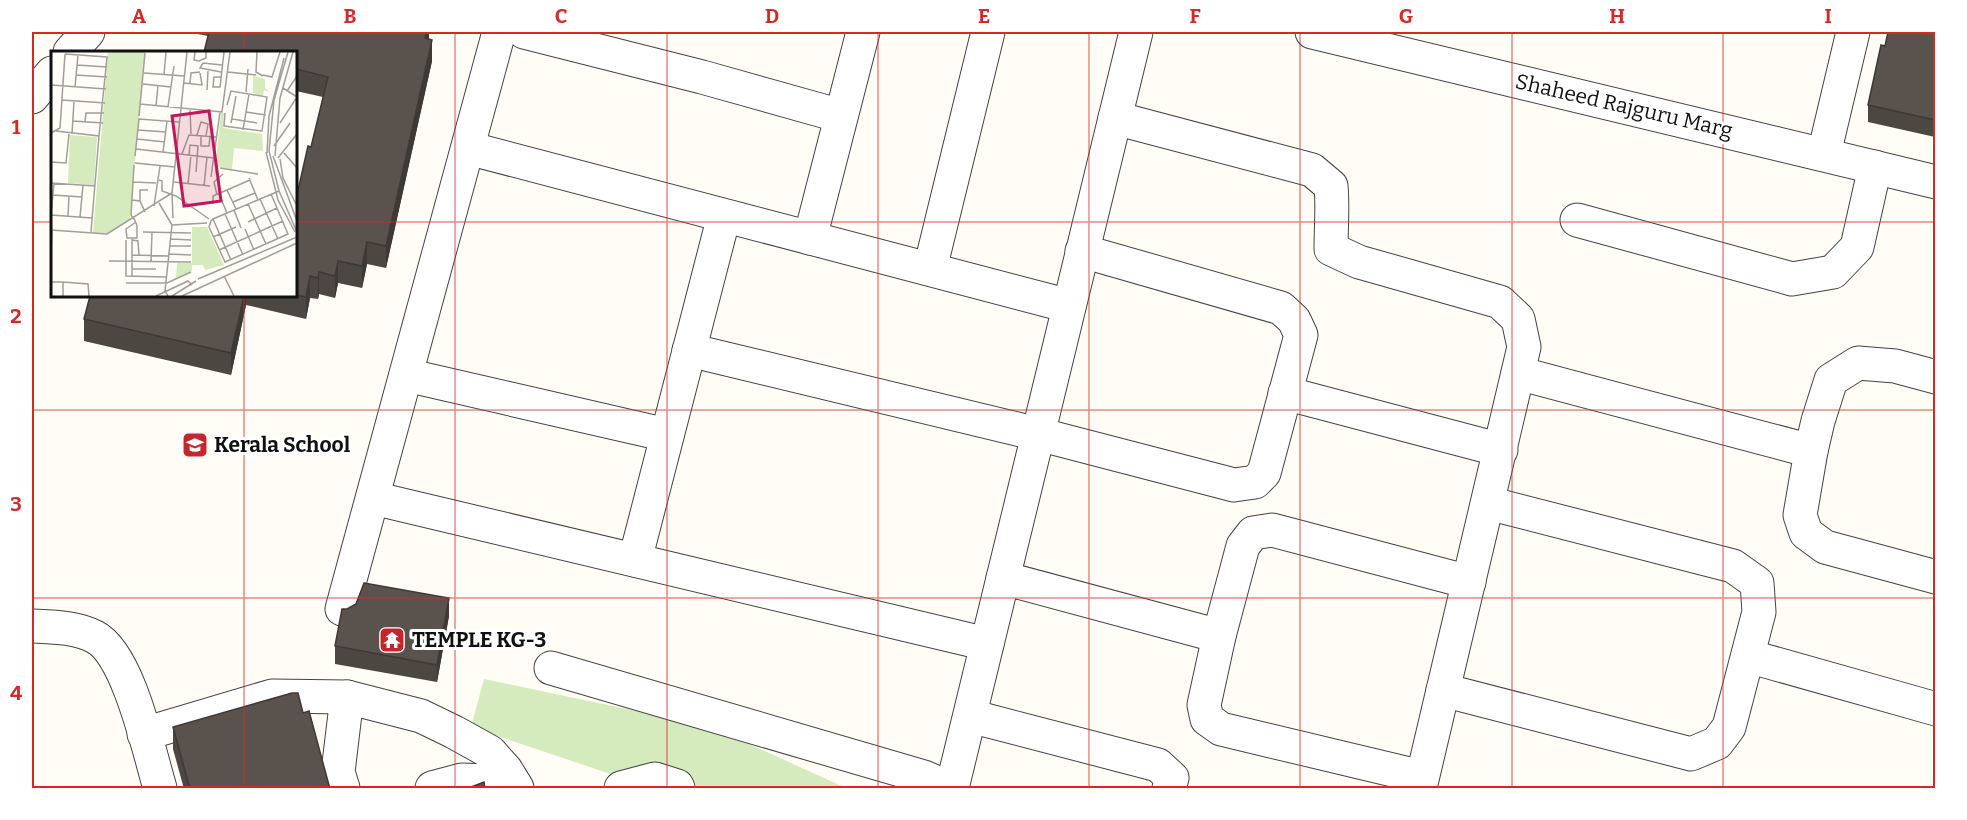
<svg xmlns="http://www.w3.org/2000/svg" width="1967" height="820" viewBox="0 0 1967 820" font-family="Bitter,serif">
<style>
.green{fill:#d5ebbd}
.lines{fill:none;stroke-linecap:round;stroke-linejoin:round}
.minor-casing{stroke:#444;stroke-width:35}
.minor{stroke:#fff;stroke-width:33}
.wall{fill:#4d4742}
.shaded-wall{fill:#3f3936}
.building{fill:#5a524d;stroke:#3f3936;stroke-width:1.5}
.grid{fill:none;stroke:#d62828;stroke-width:1.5;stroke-opacity:0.55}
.labels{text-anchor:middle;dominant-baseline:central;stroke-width:6;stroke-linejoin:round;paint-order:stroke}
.street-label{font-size:21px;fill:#111;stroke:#fff}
.poi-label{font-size:21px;font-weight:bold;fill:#111;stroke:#fff;text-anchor:start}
.inset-road{fill:none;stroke:#a09f9a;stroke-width:1.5}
.view{fill:#c2185b;fill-opacity:0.15;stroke:#c2185b;stroke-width:3}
.inset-edge{fill:none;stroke:#111;stroke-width:3}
.neatline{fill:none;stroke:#d62828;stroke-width:2}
.grid-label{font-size:20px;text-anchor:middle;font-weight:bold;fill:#d62828}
</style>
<rect width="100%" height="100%" fill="#fffdf5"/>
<polygon class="green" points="484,679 712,727 846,788 652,788 471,727"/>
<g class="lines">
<g class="minor-casing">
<g id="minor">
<polyline points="524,32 702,77 841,116"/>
<polyline points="1312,32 1936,182"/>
<polyline points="70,52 88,32"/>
<polyline points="32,97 52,73"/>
<path d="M1115 118 1312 170 1331 186C1333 208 1331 227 1331 249L1359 262 1500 302 1518 319 1524 347 1420 788"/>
<polyline points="468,148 1069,306"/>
<polyline points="1824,154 1853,32"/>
<polyline points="1577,220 1792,279 1833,272 1857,247 1875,167"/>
<polyline points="810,238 863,32"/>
<polyline points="930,269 988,32"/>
<polyline points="689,350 1038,434 1234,485 1255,482 1264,473 1301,335 1294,320 1281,308 1082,251"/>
<polyline points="1518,373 1811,451 1818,421 1831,380 1858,363 1895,366 1936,377"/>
<polyline points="406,375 667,435"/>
<polyline points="1285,393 1501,450"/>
<polyline points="1811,451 1800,515 1806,533 1825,547 1936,577"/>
<polyline points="373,498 987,644"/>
<polyline points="635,560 724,216"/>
<polyline points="1003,578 1219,636"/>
<polyline points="342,609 499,32"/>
<path d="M32 626C53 627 76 627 95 637 129 655 149 752 160 788"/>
<polyline points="1748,656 1936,709"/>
<polyline points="551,668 924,777 949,788"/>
<polyline points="1443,690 1691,754 1717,743 1729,727 1759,612 1757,583 1733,566 1488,503"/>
<polyline points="970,716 1158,765 1172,778 1169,788"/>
<polyline points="144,734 272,696 347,697 421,716 454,732 490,752 506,770 517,788"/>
<polyline points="1422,777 1221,729 1207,719 1204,705 1219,636 1243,546 1253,533 1272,530 1469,582"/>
<polyline points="343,788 338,772 347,697"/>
<polyline points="432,788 462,780 488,781 515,785"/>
<polyline points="621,788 655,779 677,786 678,788"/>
<polyline points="952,788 1136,32"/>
</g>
</g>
<use href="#minor" class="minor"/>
</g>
<g class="wall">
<polygon points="187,32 429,32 429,39 432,61 386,268 367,264 362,288 338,283 335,298 319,294 318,299 310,298 306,319 246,305 231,375 84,341 84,319 90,296 296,296 296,199 311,147 323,97 296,91 296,52 208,36"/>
<polygon points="1935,32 1935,137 1868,122 1868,105 1885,46"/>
<polygon points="449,616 437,682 335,664 335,646"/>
<polygon points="303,713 330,789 184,789 173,749 173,727"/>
</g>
<g class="shaded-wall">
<polygon points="427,32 429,32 429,44 425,38"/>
<polygon points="432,40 432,61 386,268 386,246"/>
<polygon points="367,242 367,264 362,288 362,266"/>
<polygon points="338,261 338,283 335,298 335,276"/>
<polygon points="319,272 319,294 318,299 318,278"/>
<polygon points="310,276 310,298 306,319 306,297"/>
<polygon points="244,296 246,296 246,305 231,375 231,353"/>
<polygon points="449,598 449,616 437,682 437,665"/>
</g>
<g class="building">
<polygon points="209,32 427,32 425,38 432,40 386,246 367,242 362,266 338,261 335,276 319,272 318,278 310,276 306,297 296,295 296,199 308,146 311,147 328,77 296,69 296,52 204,52"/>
<polygon points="1888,32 1935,32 1935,120 1868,105 1881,45 1885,46"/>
<polygon points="90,296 244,296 231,353 84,319"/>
<polygon points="364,583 449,598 437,665 335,646 342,609 347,609 356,604"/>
<polygon points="292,693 298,693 303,713 309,711 330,789 190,789 173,727"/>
<polygon points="484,782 485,789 466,789"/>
</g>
<path class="grid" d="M244 32V52M455 32V788M667 32V788M878 32V788M1089 32V788M1300 32V788M1512 32V788M1723 32V788M32 222H52M296 222H1936M244 296V788M32 410H1936M32 598H1936"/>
<defs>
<g id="school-square" transform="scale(1.35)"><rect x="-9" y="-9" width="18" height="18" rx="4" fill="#c4262e" stroke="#fff"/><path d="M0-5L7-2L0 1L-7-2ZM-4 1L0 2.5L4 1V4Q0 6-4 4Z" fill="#fff"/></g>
<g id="temple-square" transform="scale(1.35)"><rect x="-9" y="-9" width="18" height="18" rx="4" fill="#c4262e" stroke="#fff"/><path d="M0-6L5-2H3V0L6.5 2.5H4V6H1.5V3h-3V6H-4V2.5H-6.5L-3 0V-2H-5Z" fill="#fff"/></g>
</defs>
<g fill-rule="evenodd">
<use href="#school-square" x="195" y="445"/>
<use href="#temple-square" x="392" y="640"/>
</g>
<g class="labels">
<g class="street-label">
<text transform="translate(1624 106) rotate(13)">Shaheed Rajguru Marg</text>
</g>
<g class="poi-label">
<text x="214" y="445">Kerala School</text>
<text x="412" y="640">TEMPLE KG-3</text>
</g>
</g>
<g transform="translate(51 51)">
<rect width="246" height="246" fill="#fffdf5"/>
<path d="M57 1H94L79 168 58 182H42ZM202 25 214 28V37L219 41 213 39 212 45 202 42ZM170 62H173L172 77 211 83 212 100 183 97 181 118 166 116 163 129ZM19 84 46 86 43 134 17 132ZM141 176H156L173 214 154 219 152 214H141V220L125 227 126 212H141Z" fill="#d5ebbd"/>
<path class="inset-road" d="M144 1 143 9 148 10 155 7V1M206 1 205 21 212 25M237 1 223 49 218 100 228 140 246 181M14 3 56 6 48 85M26 14 56 16M170 21 149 17 152 12 171 14M177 21 205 24M93 22 133 25M25 24 56 26M113 24 115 1M212 24 221 26 229 1M170 26H163L162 36H169L173 1M133 32 151 34 149 22M139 32 140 22 149 21M92 33 120 36M0 34 55 38M24 36 27 4M156 39 157 20M236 40 246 25M195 41 197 18M11 49 54 52M89 53 171 61 179 1M105 55 107 34M117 56 123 15M139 58 140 83M195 61 215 64M174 62 173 75 211 80 216 46 180 40 176 54M88 65 94 2M181 68 206 72M22 70 52 72M34 71 35 62H53M180 72 185 45M229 72 246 46 232 37M87 79 115 81M192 79 198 43M5 80 48 85 40 181M0 82 9 77 14 3M21 83 23 50M146 84 150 71 157 73 155 85M150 84V95H158L159 85M86 88 114 91M223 95 239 72M85 98 163 107M112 101 116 70M215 101 227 149 244 181M216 102 218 65 233 7M233 102 246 117M131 103 138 84 166 86M138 104 139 94 147 95 145 121M84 105 88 68 128 71M222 105 246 170M224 105 229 47 242 1M227 107 246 83M229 108 232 127 246 155M0 111 15 112 18 83M84 112 124 116M169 117 207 123M160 126 169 61M198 127 207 149M108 129 111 130V140L125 145 158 168M82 131 105 132M123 131 159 135M0 132 44 135M137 133 140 104M153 135 156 106M176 139 185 158M121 143 122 167M168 143 176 162M220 143 237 183 174 211 158 176 160 170 162 168 228 140M2 144 31 146M166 144 163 131 172 123M209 148 227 188M81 149 89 150 94 161M89 150V139H97M182 151 204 142M108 152 121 174 114 240 117 245M162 153V145L199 129M197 153 215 193M103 155 109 115M183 159 190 177M174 163 192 204M0 164 41 167M80 164 83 168 85 172 86 175V187H76L75 178 85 171M80 164 83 114M0 165 3 132M17 165 18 145M29 166 32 134M162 168 180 209M197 171 226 157M121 174 156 172M194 178 203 199M0 179 56 183 121 142 136 1M92 181 140 182M162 186 185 176M120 188 140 189M75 189V225L115 226M119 195H140M168 199 232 170M118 203 140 204M81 204 118 205M0 205 1 179M58 210 140 211M100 211 101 181M81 218H105M81 225V189L87 190 88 204M173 225 183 245M147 228 246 186M0 231H12V245M12 231 37 233 38 245M75 232H116L140 221M105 245 137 230 141 234M121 245 145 230M131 245 246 192"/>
<path class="view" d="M158 60 170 150 133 155 121 65Z"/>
<rect width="246" height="246" class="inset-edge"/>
</g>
<rect width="1967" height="820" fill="none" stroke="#ffffff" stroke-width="66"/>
<rect x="33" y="33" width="1901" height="754" class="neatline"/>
<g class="grid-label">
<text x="139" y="23">A</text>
<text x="350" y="23">B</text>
<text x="561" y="23">C</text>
<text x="772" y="23">D</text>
<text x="984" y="23">E</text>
<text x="1195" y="23">F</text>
<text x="1406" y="23">G</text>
<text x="1617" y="23">H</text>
<text x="1828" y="23">I</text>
<text x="16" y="134">1</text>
<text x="16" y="323">2</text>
<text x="16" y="511">3</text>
<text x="16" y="700">4</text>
</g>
</svg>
